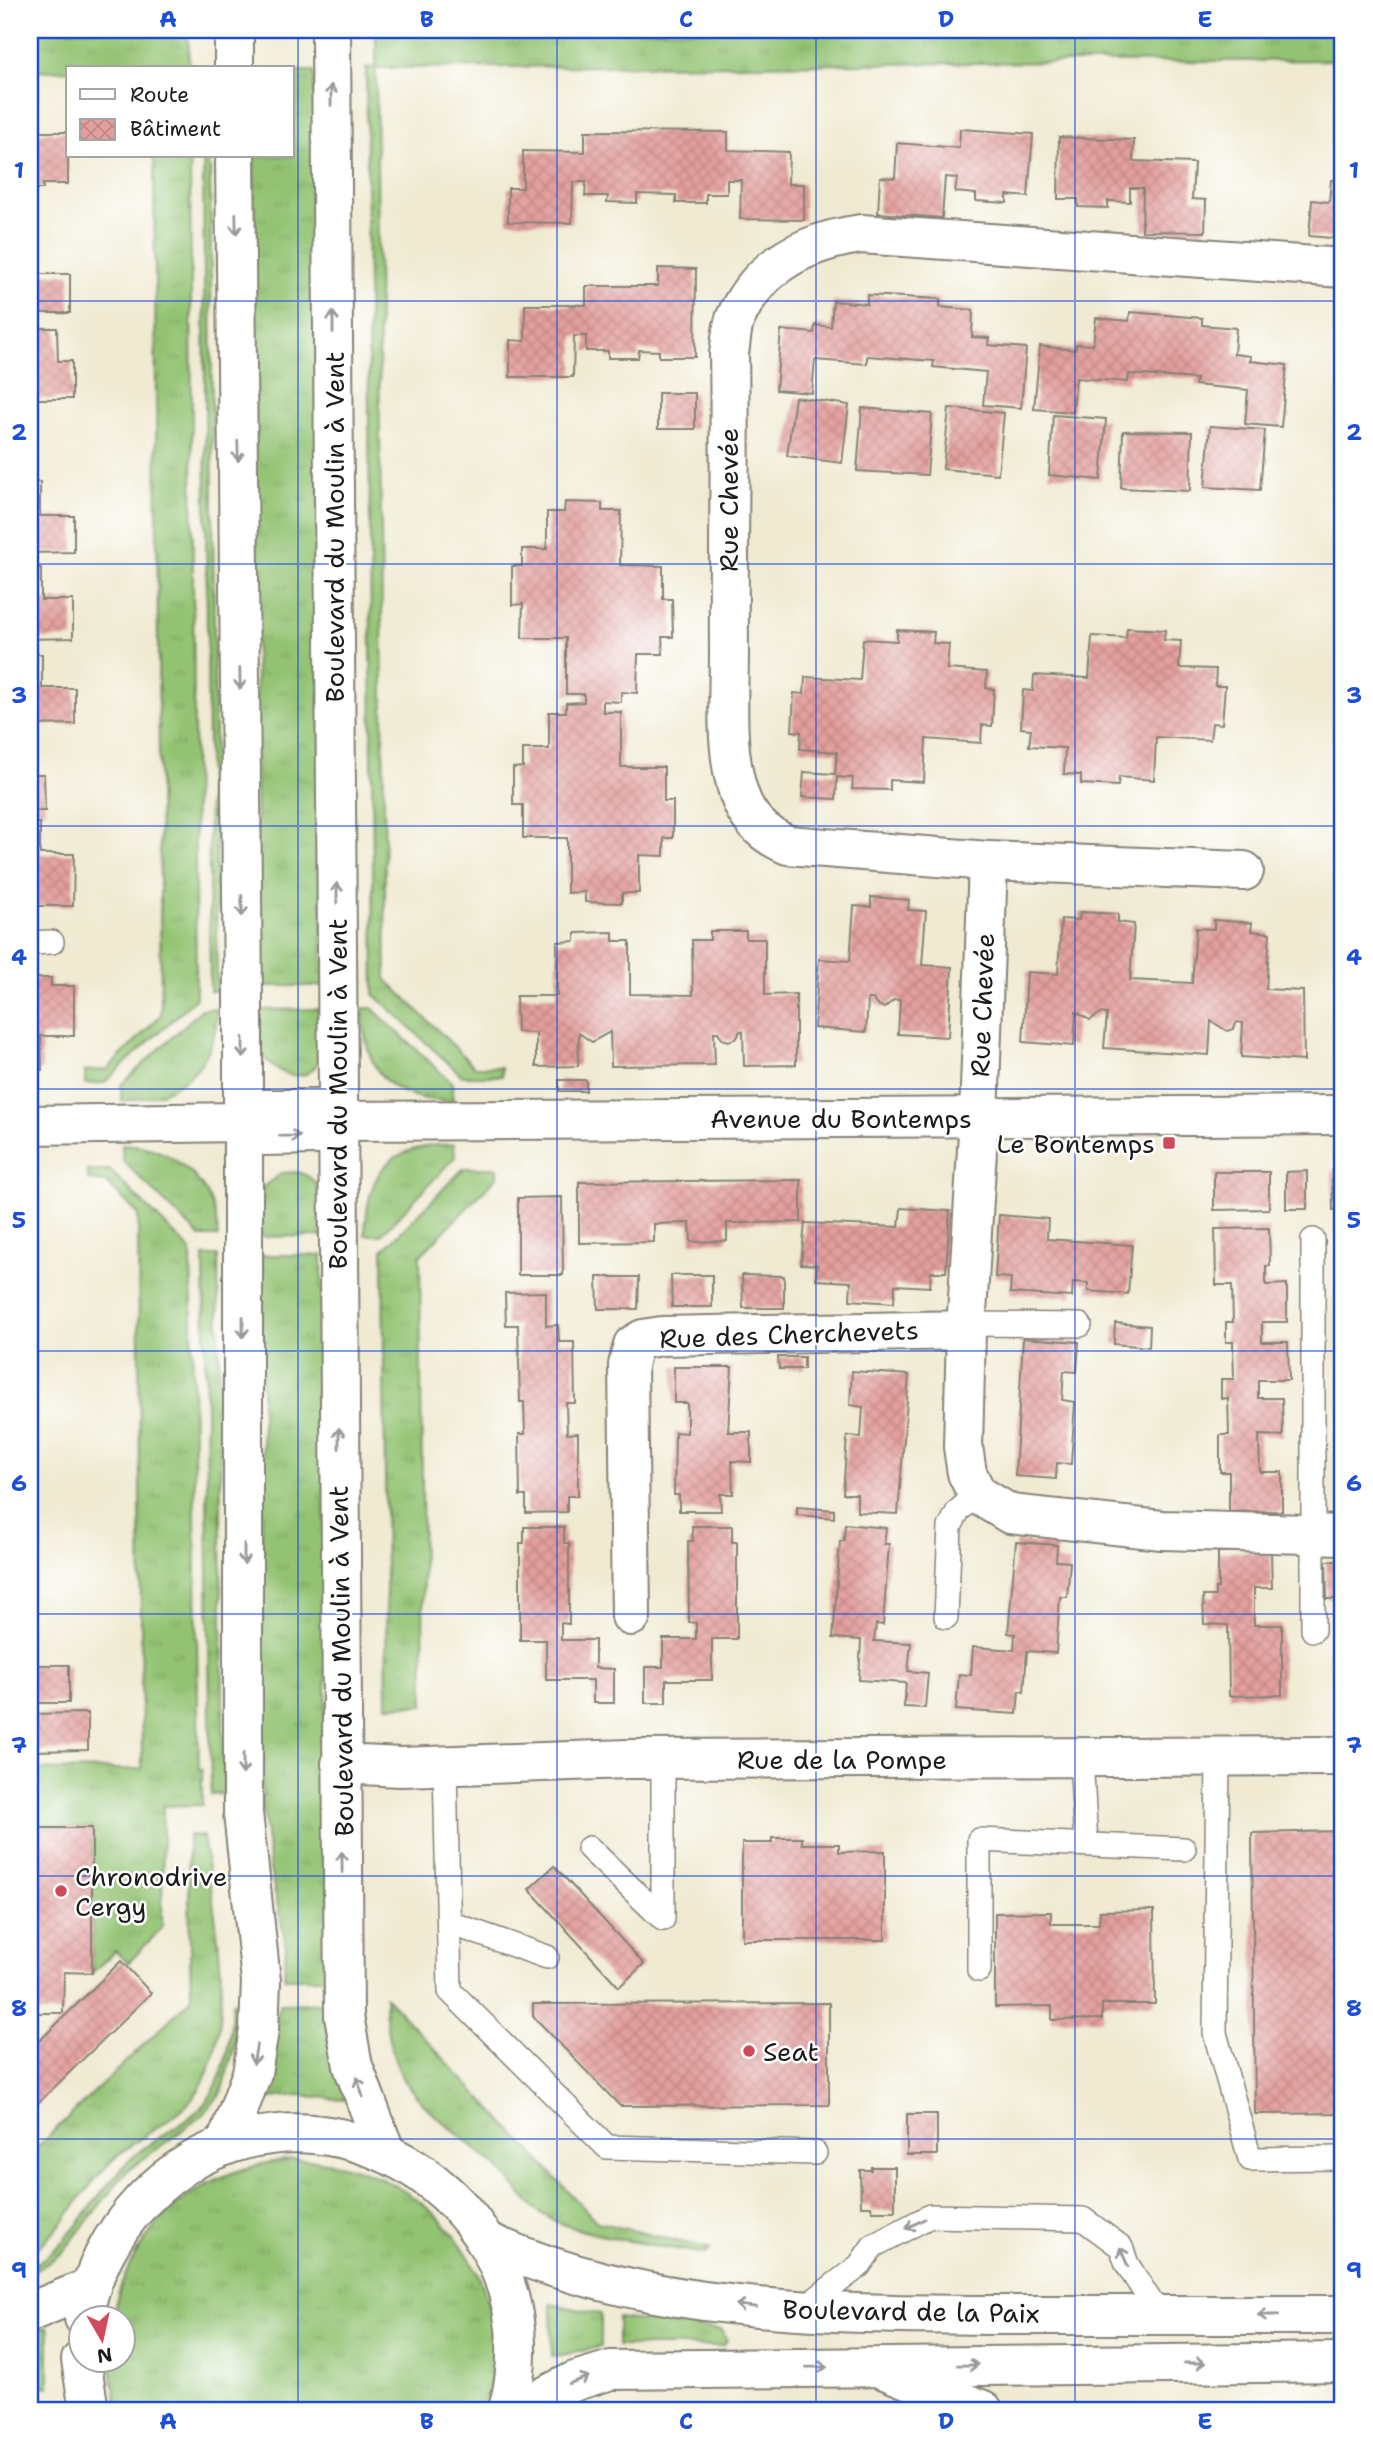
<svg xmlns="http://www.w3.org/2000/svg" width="1373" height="2440" viewBox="0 0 1373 2440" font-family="'Shantell Sans',sans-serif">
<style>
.grass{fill:url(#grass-tufts);stroke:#587047;stroke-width:2}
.building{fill:url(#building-cross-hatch)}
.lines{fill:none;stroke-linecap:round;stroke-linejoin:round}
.service-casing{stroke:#868377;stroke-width:26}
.minor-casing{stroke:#868377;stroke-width:42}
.tertiary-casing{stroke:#868377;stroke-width:42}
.secondary-casing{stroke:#868377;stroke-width:42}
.service{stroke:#fff;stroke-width:23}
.minor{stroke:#fff;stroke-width:38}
.tertiary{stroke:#fff;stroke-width:38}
.secondary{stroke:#fff;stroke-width:38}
.oneway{stroke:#999}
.grid{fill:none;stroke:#1d4ed8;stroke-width:2;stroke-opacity:0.55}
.poi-dot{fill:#d1495b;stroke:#fff;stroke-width:2.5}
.labels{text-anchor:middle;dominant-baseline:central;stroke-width:5;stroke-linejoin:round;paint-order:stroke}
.street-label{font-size:26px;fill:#1c1c1c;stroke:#fff}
.poi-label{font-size:26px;fill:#1c1c1c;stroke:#fff;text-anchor:start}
.neatline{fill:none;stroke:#1d4ed8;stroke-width:2.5}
.grid-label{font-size:23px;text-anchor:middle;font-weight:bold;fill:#1d4ed8}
</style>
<defs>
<pattern id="grass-tufts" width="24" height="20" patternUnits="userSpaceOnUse" patternTransform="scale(1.75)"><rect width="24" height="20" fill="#93c372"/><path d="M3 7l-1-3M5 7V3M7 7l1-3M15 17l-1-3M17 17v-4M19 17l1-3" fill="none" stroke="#7ea762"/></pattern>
<pattern id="building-cross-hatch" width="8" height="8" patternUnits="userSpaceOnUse" patternTransform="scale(1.75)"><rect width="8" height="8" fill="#e39f9d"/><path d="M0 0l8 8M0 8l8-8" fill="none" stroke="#c28887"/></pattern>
</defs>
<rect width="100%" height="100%" fill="#fff"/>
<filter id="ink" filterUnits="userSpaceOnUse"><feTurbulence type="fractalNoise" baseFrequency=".0143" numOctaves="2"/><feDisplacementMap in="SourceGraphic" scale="14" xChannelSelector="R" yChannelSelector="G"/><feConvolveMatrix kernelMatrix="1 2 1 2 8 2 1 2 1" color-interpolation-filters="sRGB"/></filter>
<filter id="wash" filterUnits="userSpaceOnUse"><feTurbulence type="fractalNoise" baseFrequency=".00686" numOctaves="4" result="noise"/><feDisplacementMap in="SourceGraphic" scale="28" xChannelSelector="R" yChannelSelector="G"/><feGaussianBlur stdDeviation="1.57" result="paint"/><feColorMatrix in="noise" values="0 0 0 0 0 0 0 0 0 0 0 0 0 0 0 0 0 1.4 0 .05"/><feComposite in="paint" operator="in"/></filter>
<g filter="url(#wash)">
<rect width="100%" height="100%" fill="#f0ead2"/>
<g class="grass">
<polygon points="30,30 188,30 189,68 30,71"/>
<polygon points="376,30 1343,30 1343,60 376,68 386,979 475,1067 501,1067 502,1076 462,1076 374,994 366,68 376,67"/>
<polygon points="292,71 314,71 323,986 257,986 254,156 292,156"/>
<polygon points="154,156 190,156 196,998 104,1083 85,1084 85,1071 107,1070 161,1015"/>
<polygon points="203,156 210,156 217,991 210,991"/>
<path d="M363 1008H372L452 1083 453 1101C389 1101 363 1072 363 1008Z"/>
<path d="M202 1009H217C217 1067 176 1098 121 1101V1085Z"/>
<path d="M321 1009C321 1024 323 1045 319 1059 309 1088 272 1074 263 1054 257 1041 260 1023 259 1010Z"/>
<path d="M122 1144C175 1146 216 1183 218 1237H200L123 1161Z"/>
<path d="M454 1144 455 1157 381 1235H365C367 1171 387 1145 454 1144Z"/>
<polygon points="464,1168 497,1168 497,1177 420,1256 424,1705 387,1706 383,1250"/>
<polygon points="88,1170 110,1170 191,1251 199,1769 202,1769 202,1805 163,1806 162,1928 128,1963 115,1951 92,1973 92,1828 30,1828 30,1770 142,1769 138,1214 106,1182 88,1180"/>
<path d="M296 1172C328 1178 321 1210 322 1236L261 1237 262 1188 281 1173Z"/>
<polygon points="262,1255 322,1255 329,1978 284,1978 286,1945 270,1869 262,1801"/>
<polygon points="204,1256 218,1256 224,1794 211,1795"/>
<path d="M188 1835 203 1836C213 1912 243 2030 194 2097 176 2120 136 2138 114 2159 82 2188 65 2229 30 2254V2154L191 1999Z"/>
<path d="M385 1996 597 2222 711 2249 705 2254C663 2246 584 2237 549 2218 526 2206 514 2182 496 2166 431 2108 385 2094 385 1996Z"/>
<path d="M239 2001 237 2038 221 2093 204 2114 127 2171 62 2253 30 2275V2267C74 2243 96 2192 132 2158 156 2135 192 2124 211 2095 228 2068 231 2032 232 2002Z"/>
<polygon points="327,2003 328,2041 345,2100 300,2095 260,2099 280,2004"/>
<path d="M294 2159C425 2161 528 2279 483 2410H118L109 2360H122V2318L112 2317C133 2223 198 2169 294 2159Z"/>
<polygon points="551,2304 601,2314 601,2347 552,2357"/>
<polygon points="618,2318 722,2330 727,2341 722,2346 618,2346"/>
<polygon points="48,2327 49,2334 49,2387 30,2384 30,2332"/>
</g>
<g id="blocks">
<g class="building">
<polygon points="30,100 35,100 35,132 68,132 68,184 43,184 43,189 30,189"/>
<polygon points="960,129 1033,134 1028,197 1007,195 1007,203 976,201 976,194 955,192 957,178 945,177 942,218 878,213 880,177 895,178 897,143 959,148"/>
<polygon points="585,131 728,132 728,150 789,152 788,184 804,184 804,220 740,219 741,180 727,180 727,194 706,194 706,203 676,203 676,195 637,194 637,203 607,202 608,196 585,196 586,182 573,182 572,223 508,222 508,188 523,188 523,151 585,152"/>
<polygon points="1059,137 1134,140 1133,161 1194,163 1192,199 1206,200 1205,232 1142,231 1143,188 1130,188 1130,202 1108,201 1108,208 1078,207 1078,199 1058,199"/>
<polygon points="1331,180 1343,181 1343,239 1309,236 1312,200 1329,202"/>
<polygon points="30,242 37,242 38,274 70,274 70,313 30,313"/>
<polygon points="658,268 696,269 695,357 659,357 659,351 639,350 638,358 608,358 608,351 586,351 586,336 574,336 573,377 510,377 510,340 525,341 525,305 586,305 586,286 658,286"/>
<polygon points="867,295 940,299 940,307 973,310 972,337 989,338 988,345 1026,348 1021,408 983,405 986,372 933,367 934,361 867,356 867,364 815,360 812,393 776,390 781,330 814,333 815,325 831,327 833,301 867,304"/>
<polygon points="1130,312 1202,318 1202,325 1236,328 1234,354 1251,356 1250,361 1287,365 1281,427 1245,424 1248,390 1195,385 1196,379 1129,374 1128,382 1076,378 1073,412 1034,409 1040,346 1075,350 1076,344 1093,345 1096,318 1129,321"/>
<polygon points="30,328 57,328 58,361 72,361 72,399 30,399"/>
<rect x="658" y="393" width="37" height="36"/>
<polygon points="795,397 849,405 842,463 787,456"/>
<polygon points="862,408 932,414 927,475 857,471"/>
<polygon points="949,408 1004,413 998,474 943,469"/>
<polygon points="1053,415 1106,419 1101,480 1049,475"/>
<polygon points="1210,426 1265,430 1260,490 1205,487"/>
<polygon points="1123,431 1192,432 1190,491 1121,488"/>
<polygon points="30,482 40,482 40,516 74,516 74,552 30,553"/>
<polygon points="565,502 602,503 602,511 621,511 620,565 663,566 663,599 672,599 673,637 662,637 663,654 638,654 637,693 621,692 621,702 603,701 603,712 621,712 621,767 664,767 664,801 673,801 673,838 664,838 664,856 639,855 639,893 622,893 622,903 585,902 585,892 567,893 567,838 523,838 523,805 513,805 513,768 523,767 523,749 549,749 549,712 566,712 566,703 584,702 584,694 566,694 566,638 522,638 523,604 512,605 512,566 522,566 522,549 547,549 547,512 564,512"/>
<polygon points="30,568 41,568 41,600 73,600 73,638 30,639"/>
<polygon points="1127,628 1165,630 1164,640 1181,641 1179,668 1216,669 1215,686 1225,686 1222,724 1212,723 1210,740 1156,737 1154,780 1119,777 1118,786 1081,784 1081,775 1064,774 1065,748 1029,746 1031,729 1021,728 1023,690 1033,691 1034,675 1089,678 1092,636 1126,638"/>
<polygon points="897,630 934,632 933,643 949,644 947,669 987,672 986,688 994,689 992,726 982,725 981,743 926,739 924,782 890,780 890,790 852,789 853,778 837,777 836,799 802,797 804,772 835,774 837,752 800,749 801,732 792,731 794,693 804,694 805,677 860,680 863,639 897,641"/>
<polygon points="30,654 42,654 42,688 75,688 75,724 30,725"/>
<polygon points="30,774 44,774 45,811 30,811"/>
<polygon points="30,823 40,823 40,854 74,854 73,906 30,906"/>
<polygon points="871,897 909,900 908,910 926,911 922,965 952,967 948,1037 898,1034 900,1000 894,1000 884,1008 875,1003 873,999 868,999 866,1032 814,1028 819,959 850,961 854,906 871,907"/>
<polygon points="1080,912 1118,914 1118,922 1134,924 1130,980 1192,983 1196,928 1214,929 1214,920 1252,923 1251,931 1270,933 1266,989 1303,991 1304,1061 1241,1057 1243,1023 1237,1022 1233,1029 1227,1031 1211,1021 1209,1055 1104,1048 1107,1014 1101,1013 1090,1020 1076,1012 1074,1046 1023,1042 1027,972 1058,974 1061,919 1079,920"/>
<polygon points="710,931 746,931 746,939 765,939 765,995 796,994 796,1065 744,1066 743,1031 740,1031 737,1038 729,1041 722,1039 718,1032 714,1032 715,1065 611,1066 610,1032 592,1042 579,1033 578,1066 536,1067 536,1033 517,1032 516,996 557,996 557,942 575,941 575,933 613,932 613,941 630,941 630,994 693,995 692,940 710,940"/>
<polygon points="30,978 51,978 51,986 74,986 74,1036 41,1036 42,1070 30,1070"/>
<rect x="559" y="1080" width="27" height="11"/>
<polygon points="1307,1171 1307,1209 1286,1209 1286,1172"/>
<polygon points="1332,1171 1343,1171 1343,1210 1333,1210"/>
<polygon points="1214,1172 1269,1172 1269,1209 1214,1210"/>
<polygon points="801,1180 801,1222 727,1223 727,1241 691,1242 690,1223 654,1224 654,1242 579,1243 579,1182"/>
<polygon points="562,1197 563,1275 518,1275 518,1198"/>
<polygon points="901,1208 950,1211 946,1272 931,1272 930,1287 895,1285 894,1303 850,1300 851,1282 816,1280 817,1265 801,1264 805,1223 899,1227"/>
<polygon points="999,1215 1048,1219 1047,1239 1132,1245 1128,1294 1088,1291 1088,1283 1073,1282 1072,1297 1010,1293 1011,1278 995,1277"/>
<polygon points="1269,1228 1270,1266 1266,1266 1266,1285 1287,1284 1287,1322 1262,1322 1262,1342 1288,1342 1289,1380 1258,1380 1258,1398 1282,1398 1283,1436 1259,1435 1260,1472 1282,1472 1282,1511 1229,1512 1229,1472 1220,1472 1220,1435 1229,1435 1228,1398 1221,1399 1221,1379 1234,1379 1233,1342 1226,1342 1226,1322 1233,1322 1232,1285 1216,1285 1215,1229"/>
<rect x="1340" y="1245" width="3" height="40"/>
<polygon points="671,1275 712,1275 712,1307 672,1307"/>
<polygon points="742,1275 784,1276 784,1308 743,1308"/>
<polygon points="597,1277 639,1277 638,1309 598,1309"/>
<polygon points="546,1292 546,1326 558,1325 559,1342 574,1342 575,1403 566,1403 567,1434 578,1433 578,1496 567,1496 567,1512 526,1513 526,1496 520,1496 519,1434 525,1434 524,1402 520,1402 518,1325 506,1325 505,1293"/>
<polygon points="1115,1323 1150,1326 1149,1347 1114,1344"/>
<polygon points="1023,1338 1079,1342 1077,1372 1064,1371 1062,1400 1075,1402 1071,1464 1057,1463 1056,1479 1015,1476"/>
<polygon points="778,1357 804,1357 804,1369 779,1369"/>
<polygon points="674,1367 732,1367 728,1432 751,1432 751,1462 732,1461 733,1494 720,1494 721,1511 679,1511 679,1495 674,1495 675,1432 687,1433 687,1403 674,1403"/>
<polygon points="852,1371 909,1375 898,1514 857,1512 857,1494 843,1494 847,1436 861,1437 863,1407 850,1405"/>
<polygon points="797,1507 834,1510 834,1518 797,1515"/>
<polygon points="845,1524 886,1528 884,1544 889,1544 883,1625 876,1624 874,1641 911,1643 908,1671 928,1673 925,1708 904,1707 906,1683 859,1680 861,1640 833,1638 840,1541 844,1541"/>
<polygon points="692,1526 732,1526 732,1542 737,1542 737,1639 712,1639 712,1680 666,1680 666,1703 645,1703 645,1667 663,1667 663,1639 696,1639 696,1623 689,1622 688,1541 693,1541"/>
<polygon points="524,1527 564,1527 564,1543 569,1543 569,1624 561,1623 561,1640 595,1640 595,1668 614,1669 614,1703 593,1703 593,1680 546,1680 546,1640 520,1640 520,1543 524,1543"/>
<polygon points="1016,1542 1057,1545 1056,1561 1070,1562 1067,1597 1060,1597 1056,1653 1027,1651 1024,1692 1019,1691 1017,1714 956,1710 959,1674 971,1675 973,1647 1014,1650 1015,1634 1008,1633"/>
<polygon points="1271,1551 1272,1588 1254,1588 1254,1625 1282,1625 1282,1695 1229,1696 1228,1625 1204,1624 1203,1596 1215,1596 1215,1588 1218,1588 1218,1552"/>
<polygon points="1326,1561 1343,1561 1343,1599 1327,1599"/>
<rect x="30" y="1665" width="39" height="38"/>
<polygon points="88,1713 88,1750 30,1751 30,1714"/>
<polygon points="30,1828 92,1828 92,1973 64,1972 63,2013 30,2013"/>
<polygon points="1343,1831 1343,2113 1255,2114 1252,1833"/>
<polygon points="772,1838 802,1838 802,1844 839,1844 839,1852 885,1851 885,1940 742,1940 742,1843 772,1843"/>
<polygon points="554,1866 644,1964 619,1987 529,1889"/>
<polygon points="1154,1910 1155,2004 1102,2004 1102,2019 1052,2020 1052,2006 995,2007 995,1913 1051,1912 1051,1924 1099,1924 1100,1911"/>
<polygon points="121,1961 151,1993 30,2111 30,2050"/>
<polygon points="829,2003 829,2105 620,2106 533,2016 533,2004"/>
<rect x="907" y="2114" width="30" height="41"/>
<polygon points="871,2167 895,2167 895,2211 872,2211 871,2206 861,2206 860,2170 871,2170"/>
</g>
</g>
</g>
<g filter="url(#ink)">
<use href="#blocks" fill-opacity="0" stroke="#868377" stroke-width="2"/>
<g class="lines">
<g class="service-casing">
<g id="service">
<polyline points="30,943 52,942"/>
<polyline points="966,1324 1080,1325"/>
<polyline points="946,1617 950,1527 958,1511 977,1494"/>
<polyline points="1313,1630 1313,1240"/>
<polyline points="1218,1756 1215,2033 1250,2159 1343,2158"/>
<polyline points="1081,1757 1086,1844"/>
<polyline points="445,1765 450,1991 607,2147 815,2153"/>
<polyline points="589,1848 663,1919 663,1759"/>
<polyline points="450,1923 547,1957"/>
<polyline points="979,1970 979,1840 1184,1849"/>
<polyline points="800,2311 859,2266 873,2246 930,2216 1083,2219 1121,2247 1127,2264 1159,2315"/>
</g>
</g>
<g class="minor-casing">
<g id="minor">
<polyline points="988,861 1244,871"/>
<polyline points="966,1330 963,1447 967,1473 977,1494 1010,1514 1162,1530 1343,1535"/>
<path d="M631 1616 628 1365 633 1345 643 1339 662 1336 966 1330 979 1117 988 861 788 845C764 835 747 819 739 794 724 750 729 697 729 651 728 552 731 453 729 354 731 342 731 327 736 317 760 264 806 242 861 234L1343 268"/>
<polyline points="341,1764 401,1767 628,1759 1343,1756"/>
<polyline points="880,2368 983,2410"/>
</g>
</g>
<g class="tertiary-casing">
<g id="tertiary">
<polyline points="338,1121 1343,1115"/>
<polyline points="243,1122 262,1136 317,1135 338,1121"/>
<polyline points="243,1122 262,1109 318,1109 338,1121"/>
<polyline points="30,1125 243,1122"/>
</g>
</g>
<g class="secondary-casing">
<g id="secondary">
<polyline points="234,30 234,68"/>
<polyline points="331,30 344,2016 353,2066 385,2151"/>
<polyline points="225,2146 252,2073 259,2030 261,1981 243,1813 243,998 235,156"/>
<path d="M488 2242C647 2314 826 2314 998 2315 1113 2315 1228 2315 1343 2315"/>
<polyline points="30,2312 91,2287"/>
<path d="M84 2318C90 2274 112 2233 142 2201 298 2038 566 2194 508 2410"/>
<polyline points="81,2360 89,2410"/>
<polyline points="518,2410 575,2381 611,2370 1343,2362"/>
</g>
</g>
<use href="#service" class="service"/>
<use href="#minor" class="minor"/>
<use href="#tertiary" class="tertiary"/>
<use href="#secondary" class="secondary"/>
</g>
<defs><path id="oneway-shaft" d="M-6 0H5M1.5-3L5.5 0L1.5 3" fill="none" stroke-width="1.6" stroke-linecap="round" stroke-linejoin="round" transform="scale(1.75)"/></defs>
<g class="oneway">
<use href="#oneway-shaft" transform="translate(331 95) rotate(-90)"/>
<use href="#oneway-shaft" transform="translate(236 224) rotate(89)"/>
<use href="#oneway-shaft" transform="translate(333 322) rotate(-90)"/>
<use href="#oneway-shaft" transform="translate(238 451) rotate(89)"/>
<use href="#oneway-shaft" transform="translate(240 679) rotate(89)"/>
<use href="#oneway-shaft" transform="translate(337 893) rotate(-90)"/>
<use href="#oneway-shaft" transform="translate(242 906) rotate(89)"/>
<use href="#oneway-shaft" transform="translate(243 1048) rotate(90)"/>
<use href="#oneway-shaft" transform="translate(290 1136) rotate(-1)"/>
<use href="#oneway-shaft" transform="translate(243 1327) rotate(90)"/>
<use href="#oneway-shaft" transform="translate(339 1438) rotate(-90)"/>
<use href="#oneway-shaft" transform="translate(244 1554) rotate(90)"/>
<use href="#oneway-shaft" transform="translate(243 1764) rotate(91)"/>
<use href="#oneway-shaft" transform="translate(342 1862) rotate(-91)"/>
<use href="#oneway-shaft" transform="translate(255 2054) rotate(99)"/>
<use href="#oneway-shaft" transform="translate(360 2087) rotate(-107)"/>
<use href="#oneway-shaft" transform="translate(915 2224) rotate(152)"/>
<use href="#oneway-shaft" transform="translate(1124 2257) rotate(-113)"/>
<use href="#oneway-shaft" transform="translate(746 2306) rotate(-174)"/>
<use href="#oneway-shaft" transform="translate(1268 2315) rotate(180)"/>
<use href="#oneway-shaft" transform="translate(1195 2363)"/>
<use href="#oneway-shaft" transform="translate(968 2365) rotate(-1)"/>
<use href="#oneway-shaft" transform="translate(817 2367) rotate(-1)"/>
<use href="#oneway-shaft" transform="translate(579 2380) rotate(-20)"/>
</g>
</g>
<path class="grid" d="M298 30V2410M557 30V2410M816 30V2410M1075 30V2410M30 301H1343M30 564H1343M30 826H1343M30 1089H1343M30 1351H1343M30 1614H1343M30 1876H1343M30 2139H1343"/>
<g class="poi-dot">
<rect x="1162" y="1136" width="14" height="14" rx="3.5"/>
<circle cx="61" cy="1891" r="7"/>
<circle cx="749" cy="2051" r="7"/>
</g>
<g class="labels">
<g class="street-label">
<text transform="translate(728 500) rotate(-90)">Rue Chevée</text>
<text transform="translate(334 527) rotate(-90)">Boulevard du Moulin à Vent</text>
<text transform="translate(982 1005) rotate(-88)">Rue Chevée</text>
<text transform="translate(337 1094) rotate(-90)">Boulevard du Moulin à Vent</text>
<text x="841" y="1118">Avenue du Bontemps</text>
<text transform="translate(789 1334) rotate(-2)">Rue des Cherchevets</text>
<text transform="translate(341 1661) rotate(-91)">Boulevard du Moulin à Vent</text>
<text x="842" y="1759">Rue de la Pompe</text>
<text transform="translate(911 2311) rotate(1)">Boulevard de la Paix</text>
</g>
<g class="poi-label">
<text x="1155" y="1143" text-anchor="end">Le Bontemps</text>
<text x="75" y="1876">Chronodrive<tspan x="75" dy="30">Cergy</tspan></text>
<text x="763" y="2051">Seat</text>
</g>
</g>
<rect width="1373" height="2440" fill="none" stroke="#fff" stroke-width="77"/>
<rect x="66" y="66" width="228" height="91" fill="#ffffff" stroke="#a4a4a4" stroke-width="2"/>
<rect x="80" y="89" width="35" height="10" fill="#ffffff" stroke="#a4a4a4" stroke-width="2"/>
<text x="130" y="102" font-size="21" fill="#1c1c1c">Route</text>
<rect x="80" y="119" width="35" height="21" fill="url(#building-cross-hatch)" stroke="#a4a4a4" stroke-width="2"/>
<text x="130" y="136" font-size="21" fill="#1c1c1c">Bâtiment</text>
<g transform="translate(102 2339) rotate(171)"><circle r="33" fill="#ffffff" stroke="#a4a4a4" stroke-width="2"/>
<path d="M0-5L12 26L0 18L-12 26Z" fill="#d1495b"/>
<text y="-10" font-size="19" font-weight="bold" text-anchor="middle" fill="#1c1c1c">N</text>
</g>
<rect x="38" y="38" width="1296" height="2364" class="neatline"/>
<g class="grid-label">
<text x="168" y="27">A</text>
<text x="427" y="27">B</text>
<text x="686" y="27">C</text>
<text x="946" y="27">D</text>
<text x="1205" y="27">E</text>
<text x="19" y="178">1</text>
<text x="1354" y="178">1</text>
<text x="19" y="440">2</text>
<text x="1354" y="440">2</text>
<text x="19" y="703">3</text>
<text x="1354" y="703">3</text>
<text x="19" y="965">4</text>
<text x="1354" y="965">4</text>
<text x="19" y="1228">5</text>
<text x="1354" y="1228">5</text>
<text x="19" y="1491">6</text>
<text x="1354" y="1491">6</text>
<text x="19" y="1753">7</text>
<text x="1354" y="1753">7</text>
<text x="19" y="2016">8</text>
<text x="1354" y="2016">8</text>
<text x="19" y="2278">9</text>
<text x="1354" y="2278">9</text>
<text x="168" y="2429">A</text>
<text x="427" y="2429">B</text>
<text x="686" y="2429">C</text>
<text x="946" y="2429">D</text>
<text x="1205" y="2429">E</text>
</g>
</svg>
